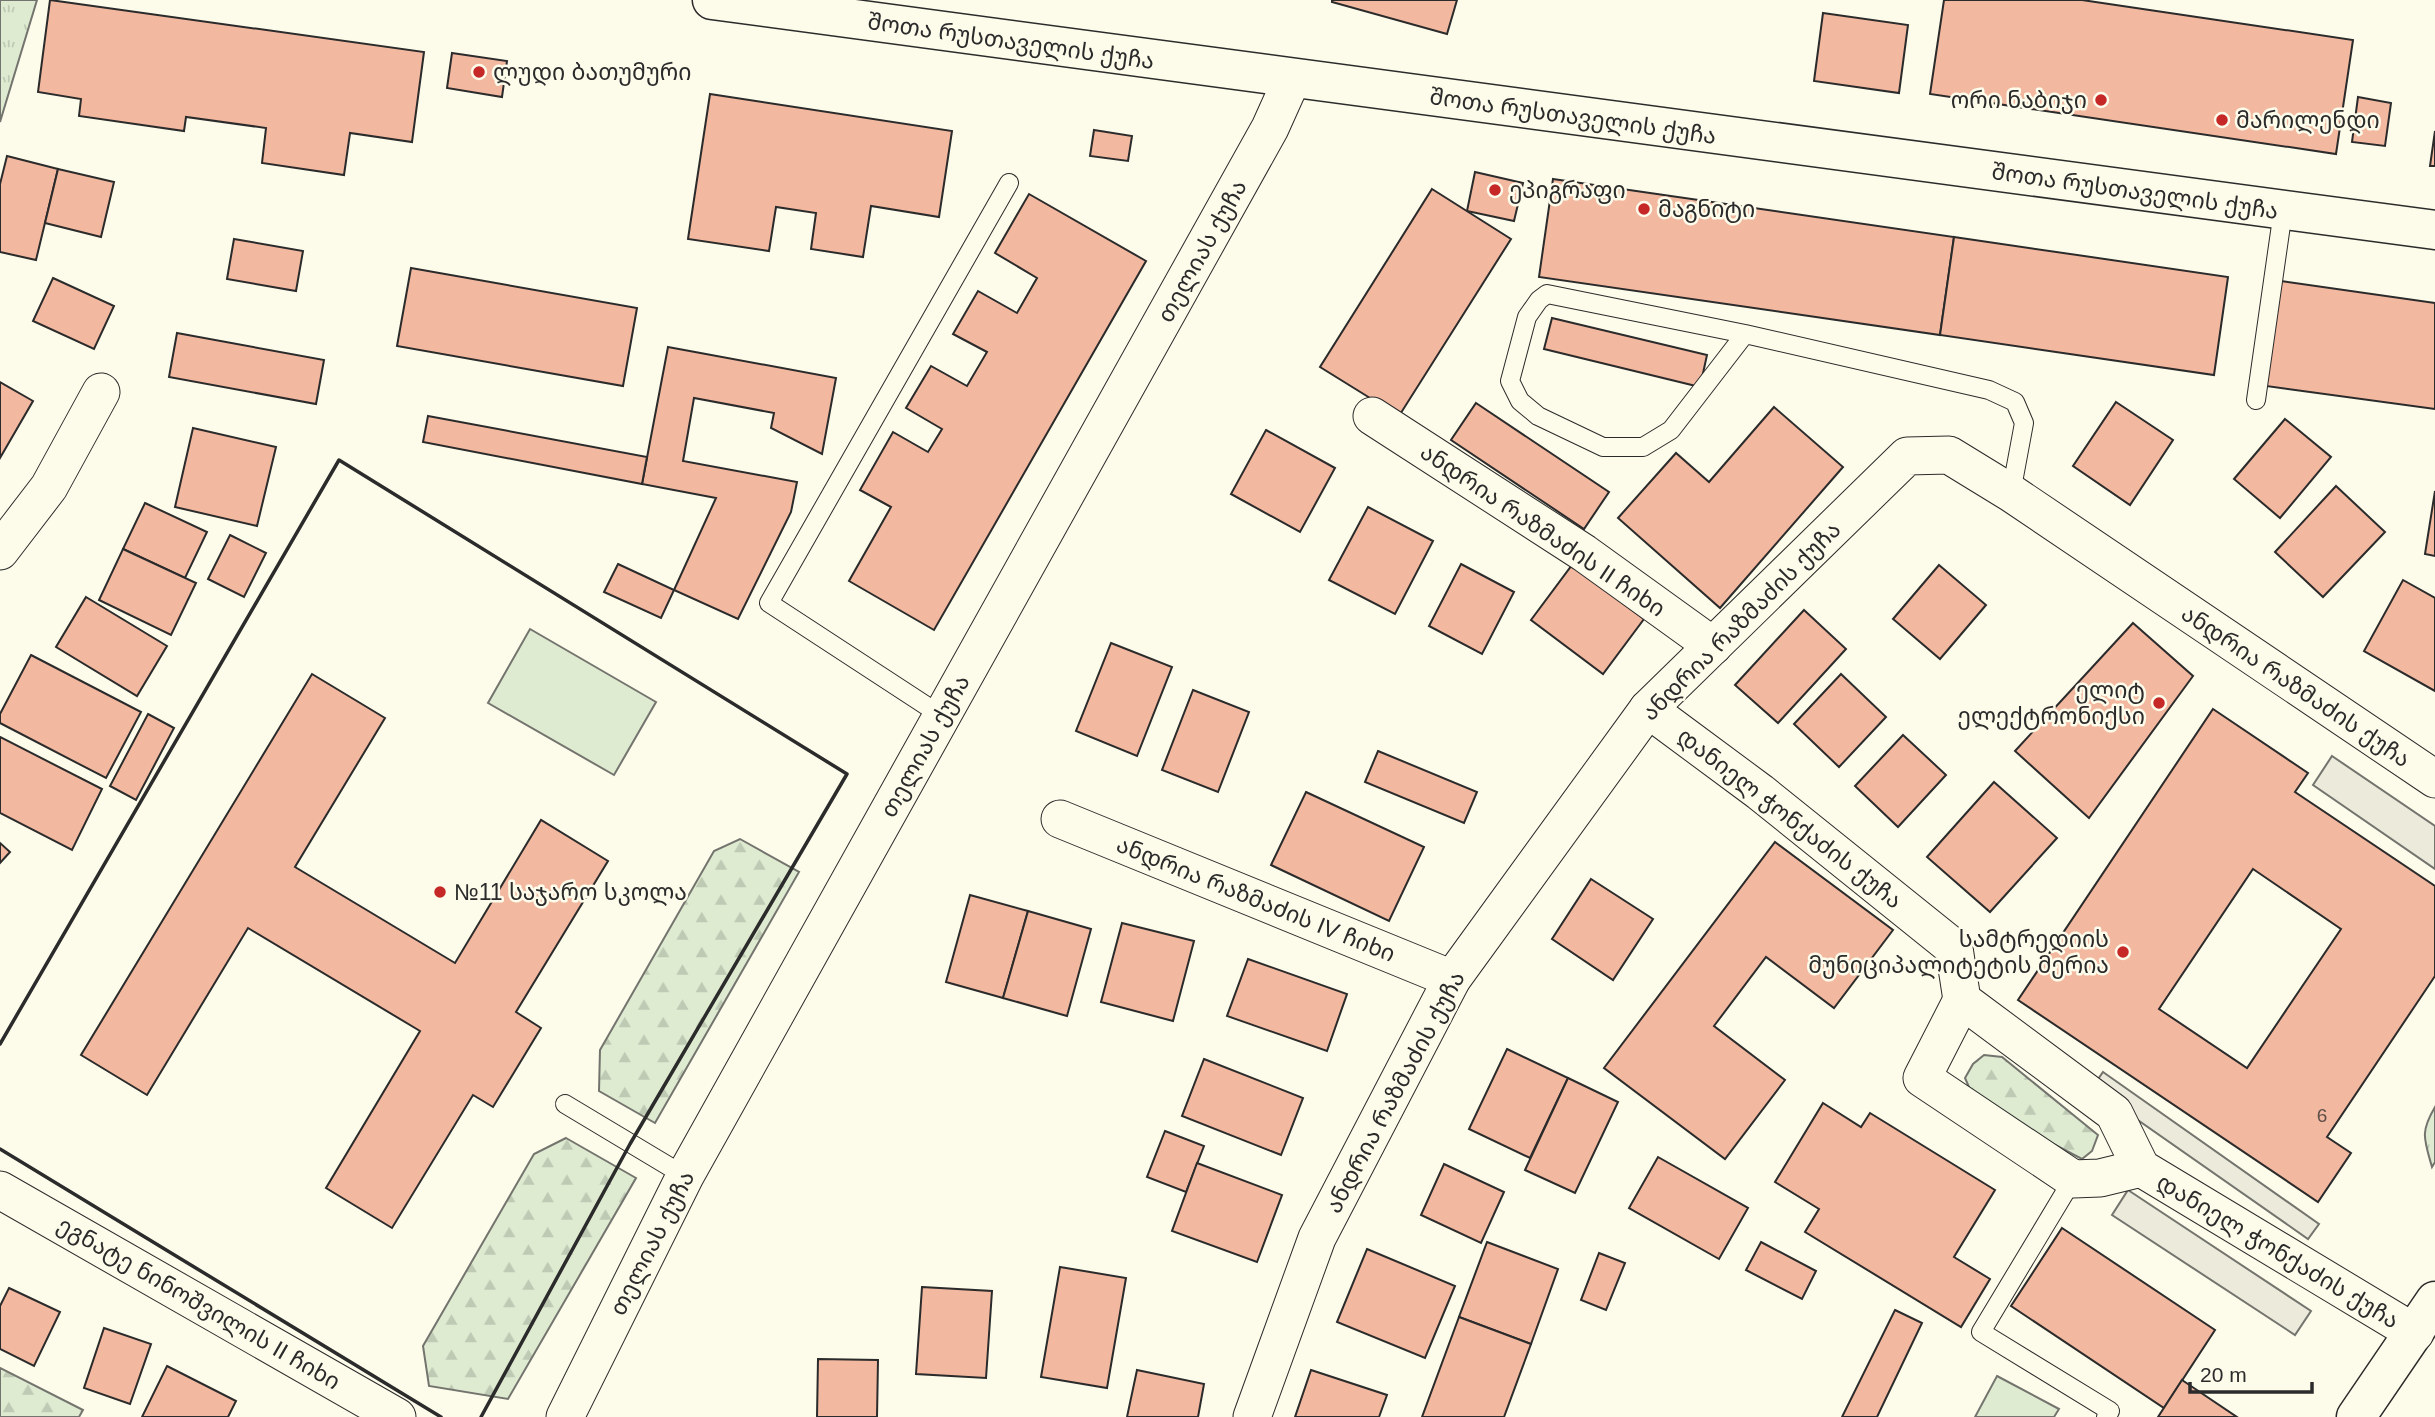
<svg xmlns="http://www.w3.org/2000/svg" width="2435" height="1417" viewBox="0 0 2435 1417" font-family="Helvetica,'Noto Sans Georgian',sans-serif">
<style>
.grass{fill:url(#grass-tufts);stroke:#74746e;stroke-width:2}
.forest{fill:url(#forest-firs);stroke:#74746e;stroke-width:2}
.pitch{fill:#deebd1;stroke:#74746e;stroke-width:2}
.parking{fill:#eceadb;stroke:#74746e;stroke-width:2}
.building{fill:#f2b8a0;stroke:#2b2b2b;stroke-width:2;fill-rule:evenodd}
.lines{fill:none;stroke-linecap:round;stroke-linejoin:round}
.lane-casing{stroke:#2b2b2b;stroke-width:20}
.street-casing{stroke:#2b2b2b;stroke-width:39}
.primary-casing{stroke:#2b2b2b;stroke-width:41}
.lane{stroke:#fdfbea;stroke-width:18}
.street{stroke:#fdfbea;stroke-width:37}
.primary{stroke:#fdfbea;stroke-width:38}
.wall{stroke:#2b2b2b;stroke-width:3.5}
.poi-dot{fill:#c62828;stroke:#fdfbea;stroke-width:2.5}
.labels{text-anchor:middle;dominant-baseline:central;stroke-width:5;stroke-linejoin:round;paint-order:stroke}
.number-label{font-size:19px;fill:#5d4e48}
.street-label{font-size:23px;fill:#2b2b2b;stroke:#fdfbea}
.poi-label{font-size:23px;fill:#2b2b2b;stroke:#fdfbea;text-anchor:start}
</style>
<defs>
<pattern id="grass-tufts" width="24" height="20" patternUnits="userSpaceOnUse" patternTransform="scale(1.75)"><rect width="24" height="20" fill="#deebd1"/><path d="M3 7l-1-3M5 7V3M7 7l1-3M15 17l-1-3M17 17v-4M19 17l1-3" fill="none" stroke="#bfcab4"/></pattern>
<pattern id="forest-firs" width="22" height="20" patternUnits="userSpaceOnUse" patternTransform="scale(1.75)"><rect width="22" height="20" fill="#deebd1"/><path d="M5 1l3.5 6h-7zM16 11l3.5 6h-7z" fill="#bfcab4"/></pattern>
</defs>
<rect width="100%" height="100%" fill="#fdfbea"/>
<g class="grass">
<polygon points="0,0 37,0 0,122"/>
<path d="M2435 1107V1162L2432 1167C2424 1139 2420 1132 2435 1107Z"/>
</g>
<g class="forest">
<polygon points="740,839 799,872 655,1123 599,1091 600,1050 714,851"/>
<polygon points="1984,1055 2002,1057 2098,1135 2092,1151 2082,1159 1976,1103 1965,1078 1973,1064"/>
<polygon points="566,1138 636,1178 508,1399 429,1386 423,1346 534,1154"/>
<polygon points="0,1368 83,1410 79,1417 0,1417"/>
</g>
<g class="pitch">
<polygon points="530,629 656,702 614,775 488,703"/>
<polygon points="1997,1376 2059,1409 2054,1417 1975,1417"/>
</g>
<g class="parking">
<polygon points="2332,756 2435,826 2435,869 2313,785"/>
<polygon points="2103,1072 2319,1224 2308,1239 2092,1088"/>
<polygon points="2128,1190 2311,1311 2295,1335 2112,1215"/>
</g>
<g class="building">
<polygon points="50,0 424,52 412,142 350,133 344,175 262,163 266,128 186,117 184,131 79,116 81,99 38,92"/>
<polygon points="1332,0 1457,0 1447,34 1332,2"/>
<polygon points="1944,0 2082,0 2353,40 2336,154 1930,94"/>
<polygon points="1823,13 1908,25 1899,93 1814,81"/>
<polygon points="452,53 507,61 502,97 447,88"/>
<polygon points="710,94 952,131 939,217 871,206 863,257 811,249 816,213 776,207 769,251 688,239"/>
<polygon points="2358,97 2391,103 2385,146 2352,142"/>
<polygon points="1094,130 1132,136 1128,161 1090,156"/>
<polygon points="2435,131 2435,166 2430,166"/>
<polygon points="7,156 58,169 36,260 0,252 0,184"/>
<polygon points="58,169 114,182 101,237 45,223"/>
<polygon points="1475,172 1523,183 1514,221 1467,211"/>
<polygon points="1553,179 1954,237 1940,335 1539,277"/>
<polygon points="1432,189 1511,239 1399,416 1320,367"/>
<polygon points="1029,194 1146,261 934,630 849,581 891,507 860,490 893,432 928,452 942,429 906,408 931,366 967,386 987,352 953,334 978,291 1017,313 1037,278 995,253"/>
<polygon points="1954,237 2228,277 2214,375 1940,335"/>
<polygon points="234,239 303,251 296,291 227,279"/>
<polygon points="411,268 637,308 623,386 397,346"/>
<polygon points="53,278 114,306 94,349 33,321"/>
<polygon points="2281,281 2435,303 2435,409 2266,386"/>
<polygon points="1552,318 1707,355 1700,387 1544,349"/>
<polygon points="177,333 324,360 316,404 169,377"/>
<polygon points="668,347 836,378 822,454 771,428 774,413 694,398 683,461 797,482 791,512 738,619 674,590 716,498 642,484"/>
<polygon points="0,382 33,401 0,458"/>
<polygon points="2116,402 2173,440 2130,505 2073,466"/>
<polygon points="1476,403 1609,492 1584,529 1451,440"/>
<polygon points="1774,407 1843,467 1720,608 1618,518 1676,453 1709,482"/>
<polygon points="428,416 647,457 642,484 423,442"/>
<polygon points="2285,419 2331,457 2280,518 2234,479"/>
<polygon points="193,428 276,447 257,526 175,507"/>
<polygon points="1266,430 1335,468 1300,532 1231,494"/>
<polygon points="2336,486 2385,532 2323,597 2275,552"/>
<polygon points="2435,491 2435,556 2425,554"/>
<polygon points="145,503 207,532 185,578 123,549"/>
<polygon points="1368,507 1433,541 1395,614 1329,580"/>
<polygon points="230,535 266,553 244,597 208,579"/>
<polygon points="123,549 196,583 171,635 99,600"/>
<polygon points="618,564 674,590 661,618 604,592"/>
<polygon points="1461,564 1514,592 1482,654 1429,626"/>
<polygon points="1572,565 1644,619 1603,674 1531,620"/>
<polygon points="1939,565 1986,605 1940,659 1893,619"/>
<polygon points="2403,580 2435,598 2435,691 2364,651"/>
<polygon points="86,597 167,646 137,696 56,647"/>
<polygon points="1804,610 1846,649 1778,723 1735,685"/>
<polygon points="2133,623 2193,676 2089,818 2015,751"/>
<polygon points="1111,643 1172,667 1137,756 1076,731"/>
<polygon points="31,655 141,712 106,778 0,723 0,714"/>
<polygon points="312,674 385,718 295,867 455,963 541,820 608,861 516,1012 541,1028 493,1107 473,1095 392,1228 326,1188 420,1031 248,928 147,1095 81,1055"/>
<polygon points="1841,674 1886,717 1839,767 1794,724"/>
<polygon points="1193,690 1249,712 1218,792 1162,770"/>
<path d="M2213 709 2308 773 2295 792 2435 886V976L2327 1137 2351 1153 2318 1202 2018 1000ZM2253 869 2341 929 2247 1068 2159 1009Z"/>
<polygon points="148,714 174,728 136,800 110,786"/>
<polygon points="1903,735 1946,775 1898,827 1855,786"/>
<polygon points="0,737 102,789 72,850 0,813"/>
<polygon points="1378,751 1477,792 1464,823 1365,782"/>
<polygon points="1994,782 2057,838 1990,912 1927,857"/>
<polygon points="1306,792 1424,847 1389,921 1271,865"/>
<polygon points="1775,842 1893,930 1834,1008 1766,957 1714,1026 1785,1080 1725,1159 1604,1068"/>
<polygon points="0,843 10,852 0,863"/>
<polygon points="1591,879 1653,919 1613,980 1552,939"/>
<polygon points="970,895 1028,911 1003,998 946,982"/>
<polygon points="1028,911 1091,929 1067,1016 1003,998"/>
<polygon points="1122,923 1194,941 1173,1021 1101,1002"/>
<polygon points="1248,959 1347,994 1327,1051 1227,1016"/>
<polygon points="1507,1049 1568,1078 1530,1158 1469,1129"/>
<polygon points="1204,1059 1303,1098 1281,1155 1182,1116"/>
<polygon points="1568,1078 1618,1102 1575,1193 1525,1170"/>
<polygon points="1823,1103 1861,1127 1870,1113 1995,1190 1954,1257 1990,1279 1961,1327 1805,1232 1819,1209 1775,1182"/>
<polygon points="1165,1131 1204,1146 1186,1192 1147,1177"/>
<polygon points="1658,1157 1748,1208 1719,1259 1629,1208"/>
<polygon points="1197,1163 1282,1195 1257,1262 1172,1231"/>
<polygon points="1444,1164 1504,1192 1481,1243 1421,1215"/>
<polygon points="2062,1228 2215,1330 2164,1408 2011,1306"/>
<polygon points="1487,1242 1558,1269 1531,1344 1459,1317"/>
<polygon points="1761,1242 1816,1271 1802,1299 1746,1270"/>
<polygon points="1367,1249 1455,1286 1425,1358 1337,1322"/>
<polygon points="1599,1253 1625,1263 1606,1310 1581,1300"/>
<polygon points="1060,1267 1126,1278 1107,1388 1041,1377"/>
<polygon points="922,1287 992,1291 986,1378 916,1374"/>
<polygon points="9,1288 60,1312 34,1366 0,1349 0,1306"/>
<polygon points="1895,1310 1922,1323 1877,1417 1842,1417"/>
<polygon points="1459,1317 1531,1344 1504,1417 1422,1417"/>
<polygon points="104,1328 151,1344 130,1404 84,1388"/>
<polygon points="818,1359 878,1360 877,1417 817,1417"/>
<polygon points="167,1366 236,1401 228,1417 142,1417"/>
<polygon points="1137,1370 1204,1384 1198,1417 1127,1417"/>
<polygon points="1311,1370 1387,1395 1379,1417 1295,1417"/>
<polygon points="2182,1380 2237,1417 2158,1417"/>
</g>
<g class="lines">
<g class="lane-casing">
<g id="lane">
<polyline points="1745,334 1671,430 1643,447 1603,447 1538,416 1520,401 1510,381 1527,317 1539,300 1547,294 1745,334 1989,390 2015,402 2024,423 2011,493"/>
<polyline points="2256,400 2283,211"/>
<polyline points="942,716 769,603 1009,183"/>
<polyline points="565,1104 685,1176"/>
<polyline points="2073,1179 1981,1332 2110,1411 2106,1417"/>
</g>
</g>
<g class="street-casing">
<g id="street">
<polyline points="1372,416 1584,553 1713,646"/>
<polyline points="0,551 49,487 101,392"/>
<polyline points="1648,709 1760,792 1954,948 1962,1000 2114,1113 2141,1168 2415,1333"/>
<polyline points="1060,819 1452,979"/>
<polyline points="1962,1000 1922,1078 2073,1179 2100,1178 2141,1168"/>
<polyline points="0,1190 397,1417"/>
<polyline points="565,1417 685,1176 1270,128 1292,79"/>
<polyline points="1252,1417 1317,1238 1452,979 1648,709 1907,456 1949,455 2011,493 2435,779"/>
</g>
</g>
<g class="primary-casing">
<g id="primary">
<polyline points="712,0 2435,230"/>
<polyline points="2356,1417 2435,1301"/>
</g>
</g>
<use href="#lane" class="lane"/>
<use href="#street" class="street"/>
<use href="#primary" class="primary"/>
<g class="wall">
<polyline points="0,1044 339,460 847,774 630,1144 481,1417"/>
<polyline points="0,1149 441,1417"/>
</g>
</g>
<g class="poi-dot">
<circle cx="479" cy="72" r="7"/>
<circle cx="2101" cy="100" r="7"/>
<circle cx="2222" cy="120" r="7"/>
<circle cx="1495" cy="190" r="7"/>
<circle cx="1644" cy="209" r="7"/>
<circle cx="2159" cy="703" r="7"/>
<circle cx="440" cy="892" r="7"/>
<circle cx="2123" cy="952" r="7"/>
</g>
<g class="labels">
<g class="number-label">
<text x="2322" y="1115">6</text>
</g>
<g class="street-label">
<text transform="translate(1011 41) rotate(8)">შოთა რუსთაველის ქუჩა</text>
<text transform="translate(1573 116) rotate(8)">შოთა რუსთაველის ქუჩა</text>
<text transform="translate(2135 191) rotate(8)">შოთა რუსთაველის ქუჩა</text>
<text transform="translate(1202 251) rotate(-61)">თელიას ქუჩა</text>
<text transform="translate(1543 530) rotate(34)">ანდრია რაზმაძის II ჩიხი</text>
<text transform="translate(1741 621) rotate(-45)">ანდრია რაზმაძის ქუჩა</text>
<text transform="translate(2296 686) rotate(34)">ანდრია რაზმაძის ქუჩა</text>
<text transform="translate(925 746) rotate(-61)">თელიას ქუჩა</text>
<text transform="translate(1790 818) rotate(38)">დანიელ ჭონქაძის ქუჩა</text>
<text transform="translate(1256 899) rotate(22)">ანდრია რაზმაძის IV ჩიხი</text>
<text transform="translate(1395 1092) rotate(-62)">ანდრია რაზმაძის ქუჩა</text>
<text transform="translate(652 1243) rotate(-63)">თელიას ქუჩა</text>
<text transform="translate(2278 1251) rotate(31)">დანიელ ჭონქაძის ქუჩა</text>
<text transform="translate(199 1303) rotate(30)">ეგნატე ნინოშვილის II ჩიხი</text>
</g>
<g class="poi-label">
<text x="493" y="72">ლუდი ბათუმური</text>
<text x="2087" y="100" text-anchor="end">ორი ნაბიჯი</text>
<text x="2236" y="120">მარილენდი</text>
<text x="1509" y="190">ეპიგრაფი</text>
<text x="1658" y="209">მაგნიტი</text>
<text x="2145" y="690" text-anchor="end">ელიტ<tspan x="2145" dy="26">ელექტრონიქსი</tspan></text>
<text x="454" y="892">№11 საჯარო სკოლა</text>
<text x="2109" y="939" text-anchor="end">სამტრედიის<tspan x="2109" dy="26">მუნიციპალიტეტის მერია</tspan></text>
</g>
</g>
<path d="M2190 1382v10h122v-10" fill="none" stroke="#2b2b2b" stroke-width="3.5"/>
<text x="2200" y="1382" font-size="21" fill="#2b2b2b" stroke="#fdfbea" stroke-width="5" paint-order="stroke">20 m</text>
</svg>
